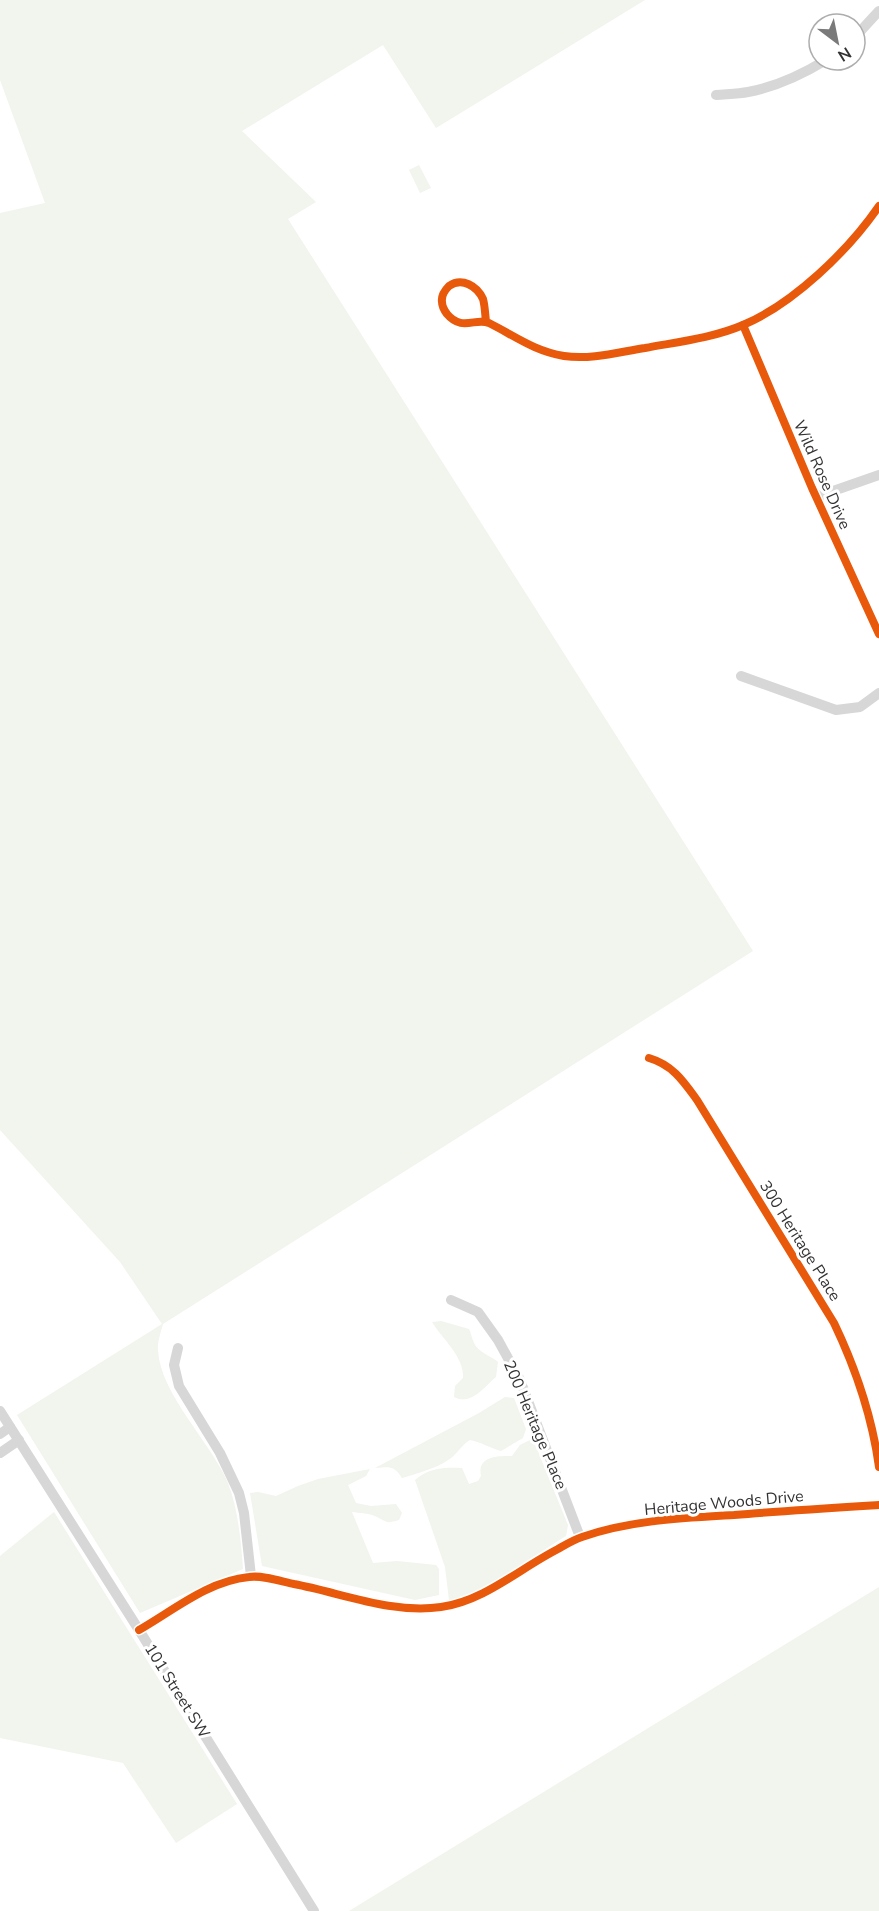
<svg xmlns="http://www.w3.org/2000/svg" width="879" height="1911" viewBox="0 0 879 1911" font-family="'Nunito Sans',sans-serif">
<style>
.green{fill:#f1f5ed}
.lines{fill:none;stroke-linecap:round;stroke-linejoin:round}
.minor{stroke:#d7d7d7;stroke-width:10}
.cycleway-casing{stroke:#fff;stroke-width:11}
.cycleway{stroke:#e8590c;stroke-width:8}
.labels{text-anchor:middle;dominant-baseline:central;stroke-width:6;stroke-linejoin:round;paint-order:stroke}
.street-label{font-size:16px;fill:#333;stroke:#fff}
</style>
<rect width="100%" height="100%" fill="#fff"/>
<g class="green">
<path d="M0 0H645L436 128 383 45 242 131 316 202 288 219 753 951 163 1324C161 1332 157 1342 158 1351 161 1395 210 1441 228 1483 238 1509 241 1541 243 1569L140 1613 17 1415 162 1324 120 1262 0 1130V213L45 203 0 80Z"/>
<polygon points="419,165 431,188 420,193 409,170"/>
<path d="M441 1321 469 1329C471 1333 472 1339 474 1343 478 1352 491 1356 498 1362L496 1377C484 1387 471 1406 454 1397L455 1386 463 1378C464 1356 443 1340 432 1322Z"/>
<path d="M505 1397 514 1398 526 1429 523 1438 501 1451C490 1448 481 1442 470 1440 461 1445 457 1455 448 1460 437 1468 415 1474 402 1478 394 1465 389 1467 375 1468L479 1413Z"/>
<path d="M530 1440 535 1444 568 1525 566 1536C535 1555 482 1594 449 1600L445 1567 415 1480C428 1468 445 1467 462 1468L469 1484 478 1481 481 1476C477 1456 497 1456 512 1456L520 1445Z"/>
<path d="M370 1469 366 1476 348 1485 356 1503 371 1506 396 1504 402 1513 399 1520C385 1524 388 1522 377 1517 370 1513 360 1513 352 1512L373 1563 397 1561 436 1565 439 1569V1595L415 1600 262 1566 250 1493 258 1492 276 1496 298 1486 318 1479Z"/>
<polygon points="54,1512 237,1804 176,1843 123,1763 0,1738 0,1556"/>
<polygon points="879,1587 879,1911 349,1911"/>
</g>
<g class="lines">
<g class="minor">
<polyline points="855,37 879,11"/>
<path d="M716 95C727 94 738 94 748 92 775 87 803 74 826 60"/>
<path d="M486 321C485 314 485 306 483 299 477 286 462 277 449 286 445 290 441 295 442 302 442 306 444 310 447 314 462 332 476 317 489 323 515 336 534 351 564 356 591 360 619 352 645 348 677 342 713 338 743 325 793 304 848 251 879 206"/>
<polyline points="743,325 812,488 879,634"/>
<polyline points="816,497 879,475"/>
<polyline points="741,676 836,710 860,707 879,693"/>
<path d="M649 1058C673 1065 684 1082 697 1100L834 1323C856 1369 872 1416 879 1467"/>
<polyline points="451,1300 478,1312 498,1340 520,1380 580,1537"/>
<polyline points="178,1348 174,1365 179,1386 220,1453 239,1493 244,1513 251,1576"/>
<polyline points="0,1411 139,1630 314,1911"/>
<polyline points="0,1434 10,1427"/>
<polyline points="0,1453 19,1440"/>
<path d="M139 1630C174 1610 208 1581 249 1577 263 1575 280 1581 294 1584 342 1593 391 1614 441 1607 484 1601 519 1569 558 1549 565 1545 573 1540 582 1537 631 1520 683 1518 734 1515 782 1511 831 1508 879 1505"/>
</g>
<g class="cycleway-casing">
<g id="cycleway">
<path d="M486 321C485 314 485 306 483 299 477 286 462 277 449 286 445 290 441 295 442 302 442 306 444 310 447 314 462 332 476 317 489 323 515 336 534 351 564 356 591 360 619 352 645 348 677 342 713 338 743 325 793 304 848 251 879 206"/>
<polyline points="743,325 812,488 879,634"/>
<path d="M649 1058C673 1065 684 1082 697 1100L834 1323C856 1369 872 1416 879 1467"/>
<path d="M139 1630C174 1610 208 1581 249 1577 263 1575 280 1581 294 1584 342 1593 391 1614 441 1607 484 1601 519 1569 558 1549 565 1545 573 1540 582 1537 631 1520 683 1518 734 1515 782 1511 831 1508 879 1505"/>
</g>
</g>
<use href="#cycleway" class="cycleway"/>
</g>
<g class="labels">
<g class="street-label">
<text transform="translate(822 475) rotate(66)">Wild Rose Drive</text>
<text transform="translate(800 1241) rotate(58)">300 Heritage Place</text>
<text transform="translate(535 1425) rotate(67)">200 Heritage Place</text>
<text transform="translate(724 1503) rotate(-5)">Heritage Woods Drive</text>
<text transform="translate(177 1691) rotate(58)">101 Street SW</text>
</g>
</g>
<g transform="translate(837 42) rotate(148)"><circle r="28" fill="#ffffff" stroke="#adadad" stroke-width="1.5"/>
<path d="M0-4.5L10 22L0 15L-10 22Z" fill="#7a7a7a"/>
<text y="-9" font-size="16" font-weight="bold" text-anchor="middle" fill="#333333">N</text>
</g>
</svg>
